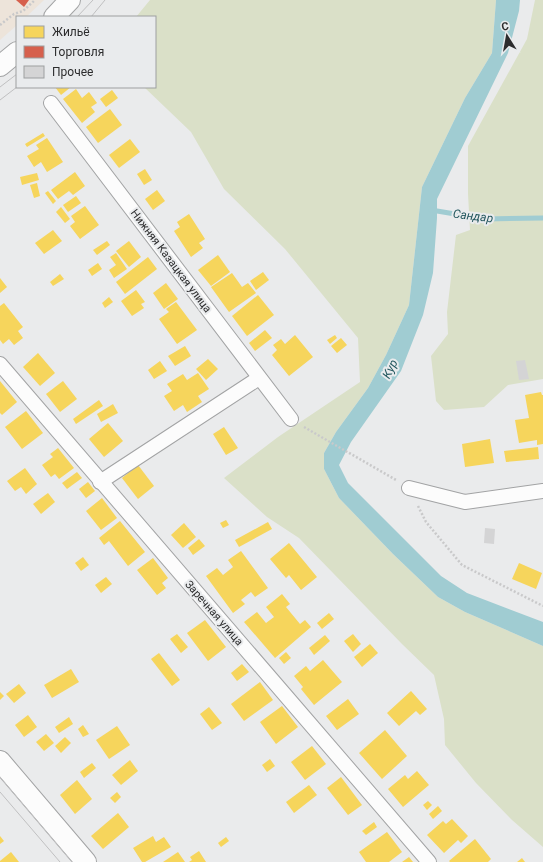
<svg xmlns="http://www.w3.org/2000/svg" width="543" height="862" viewBox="0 0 543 862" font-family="Roboto,sans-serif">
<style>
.commercial{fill:#ede4da}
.green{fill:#dae0c8}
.water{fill:#a0ccd2}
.homes{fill:#f6d55c}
.shops{fill:#d6604d}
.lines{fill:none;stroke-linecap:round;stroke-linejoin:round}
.stream{stroke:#a0ccd2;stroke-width:5}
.building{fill:#d4d4d5}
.minor-casing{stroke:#a2a3a4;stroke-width:16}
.secondary-casing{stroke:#a2a3a4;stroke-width:22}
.path{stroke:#c9c9ca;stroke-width:2.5;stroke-dasharray:2 2;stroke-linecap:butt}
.minor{stroke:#fcfcfc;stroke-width:14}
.secondary{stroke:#fcfcfc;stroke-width:20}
.tram{stroke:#c0c0c1;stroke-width:1}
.labels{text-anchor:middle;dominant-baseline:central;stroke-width:4;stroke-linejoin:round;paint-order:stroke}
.street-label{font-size:11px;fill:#2c2c2d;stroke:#e9ebed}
.water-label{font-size:12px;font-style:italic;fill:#23575e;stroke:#e9ebed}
</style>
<rect width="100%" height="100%" fill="#eaebec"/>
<polygon class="commercial" points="0,0 44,0 26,17 17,17 17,25 0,40"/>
<g class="green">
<polygon points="150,0 496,0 492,53 465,98 422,187 409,305 386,355 368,388 336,432 324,453 324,469 339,498 393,554 438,597 465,612 543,646 543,847 512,820 476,783 445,745 444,719 434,675 402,644 299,538 267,517 224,478 278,437 360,382 358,338 285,249 224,189 191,132 144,87 155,87 155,17 136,17"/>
<polygon points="535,0 543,0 543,379 508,385 484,407 444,410 436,401 431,356 448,334 447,312 456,235 470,230 468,194 468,146 527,39"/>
</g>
<polygon class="water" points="496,0 520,0 519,11 508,53 437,199 437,218 433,273 423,315 401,371 351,442 339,465 348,483 441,576 467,593 543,622 543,646 465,612 438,597 393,554 339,498 324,469 324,453 336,432 368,388 386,355 409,305 422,187 465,98 492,53"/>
<g class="homes">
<polygon points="55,87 71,87 61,95"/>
<polygon points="76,89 82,98 89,92 97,103 91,107 95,112 82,123 63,99"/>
<polygon points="112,90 118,98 106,107 100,99"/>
<polygon points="110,109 122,125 98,143 86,127"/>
<polygon points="43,133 45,136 27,147 25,144"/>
<polygon points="47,138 63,162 47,172 41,162 34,167 27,156 39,149 36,145"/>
<polygon points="130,139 140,152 119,168 109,155"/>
<polygon points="145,169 152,180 144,185 137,174"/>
<polygon points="75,172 85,186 73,195 69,191 58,199 51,190"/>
<polygon points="37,173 39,180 22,185 20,177"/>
<polygon points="37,183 40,196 34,198 30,185"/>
<polygon points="157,190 165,201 153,210 145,199"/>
<polygon points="48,191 56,201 53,204 45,193"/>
<polygon points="76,196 81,203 68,212 63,205"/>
<polygon points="85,206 99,225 80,239 70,226 75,222 71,216"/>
<polygon points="61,207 70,219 65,223 56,212"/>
<polygon points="189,214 205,239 199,243 203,248 191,257 174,231 180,227 177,222"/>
<polygon points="53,230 62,241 44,254 35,243"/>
<polygon points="107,241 110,245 97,255 93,250"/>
<polygon points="129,241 141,257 129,267 116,251"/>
<polygon points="116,253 127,269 114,278 109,270 116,265 110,257"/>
<polygon points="218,255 230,272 211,286 198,270"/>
<polygon points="148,257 157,269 125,294 116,282"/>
<polygon points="98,263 102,269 92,276 88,270"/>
<polygon points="263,272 269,280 256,290 250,281"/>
<polygon points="232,273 242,287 248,283 256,293 229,312 211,287"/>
<polygon points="60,274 64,279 53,286 50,282"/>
<polygon points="0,278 7,287 0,293"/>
<polygon points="166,283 178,299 164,309 153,293"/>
<polygon points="136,290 145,302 141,304 144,308 132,316 121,301"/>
<polygon points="258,295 274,315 247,336 232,316"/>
<polygon points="109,297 113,302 105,308 102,303"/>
<polygon points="176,302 197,330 177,344 159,319 169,312 166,309"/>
<polygon points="4,303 23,327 18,331 23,338 14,345 9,339 3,344 0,340 0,306"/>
<polygon points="265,330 272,338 255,351 249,343"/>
<polygon points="295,335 313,357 289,376 272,355 277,350 273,345 281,339 285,344"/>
<polygon points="335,335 337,338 330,344 327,340"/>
<polygon points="341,338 347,345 337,353 331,346"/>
<polygon points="185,346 191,356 175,366 168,356"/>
<polygon points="38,353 55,373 40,386 23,367"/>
<polygon points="208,359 218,369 206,380 196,369"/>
<polygon points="160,361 167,371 154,379 148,370"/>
<polygon points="198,373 209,389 198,396 202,402 187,412 183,405 174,411 164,396 172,391 167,384 183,374 187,380"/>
<polygon points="0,381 17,402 2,415 0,413"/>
<polygon points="63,381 77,399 60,412 46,394"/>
<polygon points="541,392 542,395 543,395 543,444 537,445 537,440 519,443 515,420 529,418 525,395"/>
<polygon points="99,400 103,406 76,424 73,419"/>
<polygon points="113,404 118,413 101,422 97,414"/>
<polygon points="26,411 43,433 22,449 5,427"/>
<polygon points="108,423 123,441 104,457 89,439"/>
<polygon points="224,427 238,448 226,455 213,434"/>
<polygon points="490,439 494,463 465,467 462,444"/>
<polygon points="538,447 539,459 506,462 504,451"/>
<polygon points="58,448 74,468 59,479 55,474 51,477 42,465 53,457 50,454"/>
<polygon points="138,465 154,486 138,499 122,478"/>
<polygon points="25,468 37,484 26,494 21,487 15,491 7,481"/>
<polygon points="77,472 82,478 67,489 62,483"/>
<polygon points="88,482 95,491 86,498 79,489"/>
<polygon points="48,493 55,502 41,514 33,504"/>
<polygon points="102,498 117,518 101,530 86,511"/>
<polygon points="226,520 229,525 223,528 220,523"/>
<polygon points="120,521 145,552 128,566 109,541 104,545 99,538"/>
<polygon points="268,522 272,529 239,547 235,540"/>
<polygon points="184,523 196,537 183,548 171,535"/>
<polygon points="199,539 205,546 193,555 188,548"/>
<polygon points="289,543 317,577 301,590 289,575 286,578 270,559"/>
<polygon points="241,551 268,588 255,597 251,592 241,600 245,604 233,613 206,576 217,568 223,575 233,567 228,560"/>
<polygon points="83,557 89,565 81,571 75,563"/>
<polygon points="153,558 168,578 162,583 166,588 157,595 137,570"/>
<polygon points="519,563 542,573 536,589 512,579"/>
<polygon points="106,577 112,584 101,593 95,585"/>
<polygon points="282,594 290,604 286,607 300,624 305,620 311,627 275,658 244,622 257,612 266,623 274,617 266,607"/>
<polygon points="329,613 334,619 322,629 317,623"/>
<polygon points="205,620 226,647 208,661 187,633"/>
<polygon points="177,634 188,647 181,653 170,639"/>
<polygon points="353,634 361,644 353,652 344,641"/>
<polygon points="325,635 330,641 314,655 309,648"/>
<polygon points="370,644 378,653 362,667 354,657"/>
<polygon points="286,652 291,658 284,664 279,658"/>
<polygon points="159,653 180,680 172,686 151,659"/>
<polygon points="323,660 342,682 314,705 301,689 303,687 294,676 306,666 310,671"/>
<polygon points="242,664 249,672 237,681 231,673"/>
<polygon points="71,669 79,682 52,698 44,685"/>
<polygon points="260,682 273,700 244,721 231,704"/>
<polygon points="19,684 26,693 14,703 6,694"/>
<polygon points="411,691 427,709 420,715 416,711 399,726 387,713"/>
<polygon points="0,692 4,696 0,700"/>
<polygon points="348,699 359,714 337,730 326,716"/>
<polygon points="282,706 298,727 276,744 260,722"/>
<polygon points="209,707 222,723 212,730 200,714"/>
<polygon points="28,715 37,727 24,737 15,725"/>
<polygon points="69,717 73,724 59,733 55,727"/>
<polygon points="83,725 89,734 83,737 78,729"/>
<polygon points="117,726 130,745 109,759 96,740"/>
<polygon points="385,730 407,756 382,779 359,753"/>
<polygon points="46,734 54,743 44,751 36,742"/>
<polygon points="65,737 71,743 61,753 55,746"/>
<polygon points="312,746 326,764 305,780 291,762"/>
<polygon points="270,759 275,766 267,772 262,765"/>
<polygon points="130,760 138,771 121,785 112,775"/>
<polygon points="92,763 96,768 84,778 80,772"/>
<polygon points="417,771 429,785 403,807 388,789 405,775 408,779"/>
<polygon points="341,777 362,805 348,815 327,788"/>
<polygon points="77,780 92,799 75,814 60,795"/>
<polygon points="309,785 317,795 294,813 286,802"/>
<polygon points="117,792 121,797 115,803 110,798"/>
<polygon points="428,801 432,805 427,810 423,805"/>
<polygon points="438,806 442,811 433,819 429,814"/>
<polygon points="118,813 129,827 103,849 91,836"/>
<polygon points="452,819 468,836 461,843 458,840 444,853 427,835 443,821 446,824"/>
<polygon points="374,822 377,827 366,835 362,831"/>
<polygon points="387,832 402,852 389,862 366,862 359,852"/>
<polygon points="0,836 4,841 0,844"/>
<polygon points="153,836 156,842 164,837 171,847 145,862 142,862 133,848"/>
<polygon points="226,837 229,841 221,847 218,843"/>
<polygon points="475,839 491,859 488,862 450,862 449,861"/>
<polygon points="199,851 206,862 189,862 192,860 190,857"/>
<polygon points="11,852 19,862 0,862 0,861"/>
<polygon points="178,852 185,862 163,862"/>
<polygon points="409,857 413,862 402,862"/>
<polygon points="522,858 525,862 517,862"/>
</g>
<polygon class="shops" points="16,0 29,0 24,7"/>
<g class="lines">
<polyline class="stream" points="431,210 485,219 543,218"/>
</g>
<g class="building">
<polygon points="525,360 529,379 519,380 516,361"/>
<polygon points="485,528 495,529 494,544 484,543"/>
</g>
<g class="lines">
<g class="minor-casing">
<g id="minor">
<polyline points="51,103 291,419"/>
<polyline points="0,364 429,862"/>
<polyline points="100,482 259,378"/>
<polyline points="409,488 465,502 543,491"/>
</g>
</g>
<g class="secondary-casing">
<g id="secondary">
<polyline points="54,17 70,0"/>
<polyline points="0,66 17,52"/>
<polyline points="0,761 86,862"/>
</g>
</g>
<g class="path">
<polyline points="0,25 14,14 23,11 35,0"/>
<polyline points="304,427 396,480"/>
<polyline points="418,506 426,522 462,565 543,606"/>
</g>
<use href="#minor" class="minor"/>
<use href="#secondary" class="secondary"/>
<g class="tram">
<polyline points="77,17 93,0"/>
<polyline points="91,17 105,0"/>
<polyline points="0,87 17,74"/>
<polyline points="0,100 17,87"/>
<polyline points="0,777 72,862"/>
<polyline points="0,792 60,862"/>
</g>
</g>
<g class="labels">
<g class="street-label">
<text transform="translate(171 261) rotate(53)">Нижняя Казацкая улица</text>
<text transform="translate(214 613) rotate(49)">Заречная улица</text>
</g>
<g class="water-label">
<text transform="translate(473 216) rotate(7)">Сандар</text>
<text transform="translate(390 369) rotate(-63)">Кур</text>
</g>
</g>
<rect x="16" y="16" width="140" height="72" fill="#e9ebed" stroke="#9d9fa0"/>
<rect x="24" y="26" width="20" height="12" fill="#f6d55c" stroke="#9d9fa0"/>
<text x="52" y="36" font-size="12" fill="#2c2c2d">Жильё</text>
<rect x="24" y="46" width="20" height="12" fill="#d6604d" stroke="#9d9fa0"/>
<text x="52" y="56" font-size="12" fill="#2c2c2d">Торговля</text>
<rect x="24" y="66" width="20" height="12" fill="#d4d4d5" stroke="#9d9fa0"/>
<text x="52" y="76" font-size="12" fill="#2c2c2d">Прочее</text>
<g transform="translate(507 36) rotate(349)" stroke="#e9ebed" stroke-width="3" paint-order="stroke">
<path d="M0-3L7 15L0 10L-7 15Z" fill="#2c2c2d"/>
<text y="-6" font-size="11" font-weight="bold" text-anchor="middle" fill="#2c2c2d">С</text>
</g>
</svg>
